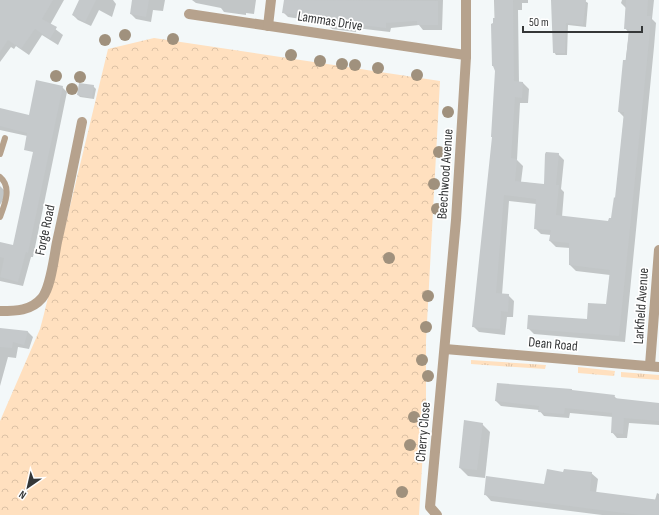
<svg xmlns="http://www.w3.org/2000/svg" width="659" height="515" viewBox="0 0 659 515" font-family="'Sofia Sans Condensed',sans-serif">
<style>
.grass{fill:url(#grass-tufts)}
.forest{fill:url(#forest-crowns)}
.shadow{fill:#0003}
.building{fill:#c5c9cb}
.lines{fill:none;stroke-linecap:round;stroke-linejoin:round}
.lane{stroke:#b6a28d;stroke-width:6}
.street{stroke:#b6a28d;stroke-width:10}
.tree{fill:#a0917d}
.labels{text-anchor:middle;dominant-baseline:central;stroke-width:3.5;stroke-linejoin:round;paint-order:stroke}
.street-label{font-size:14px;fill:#353738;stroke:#fff}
</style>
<defs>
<pattern id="grass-tufts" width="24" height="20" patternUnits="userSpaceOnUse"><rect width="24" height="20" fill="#ffe0bf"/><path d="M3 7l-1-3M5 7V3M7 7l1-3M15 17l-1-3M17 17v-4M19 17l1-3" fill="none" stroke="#dbc1a5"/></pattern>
<pattern id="forest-crowns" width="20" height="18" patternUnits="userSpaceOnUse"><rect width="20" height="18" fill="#ffe0bf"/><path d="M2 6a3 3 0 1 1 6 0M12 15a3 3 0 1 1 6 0" fill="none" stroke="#dbc1a5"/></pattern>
</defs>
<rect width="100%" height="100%" fill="#f3f8f9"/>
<g class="grass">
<polygon points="471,360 546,365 545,369 471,364"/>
<polygon points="578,367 615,371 614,376 578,373"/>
<polygon points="621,372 659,375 659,380 621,377"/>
</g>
<polygon class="forest" points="154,38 440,81 426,341 426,403 419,515 0,515 0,421 40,329 44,314 108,49"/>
<g class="shadow">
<polygon points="3,0 64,0 50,25 63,35 58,45 42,35 29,55 16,46 14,49 11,47 0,62 0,4"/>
<polygon points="80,0 113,0 116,4 112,17 99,10 91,26 78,20 73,15"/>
<polygon points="139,0 165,0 163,11 153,10 151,22 136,19 131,14"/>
<polygon points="192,0 256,0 254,14 246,13 246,15 224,12 221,8 196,3"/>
<polygon points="285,0 443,0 442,30 423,30 419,25 391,28 390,32 356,28 356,32 332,29 327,23 288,17 284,13"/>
<polygon points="494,0 528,0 528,3 522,3 522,10 518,10 519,83 523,83 529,89 528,103 520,103 517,160 523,166 521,182 545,185 558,154 564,160 561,189 564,192 562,217 609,222 612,219 616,199 624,117 619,112 629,33 625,28 626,8 621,3 622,0 654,0 652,19 656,23 654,47 625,342 534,334 528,328 588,320 607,305 610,275 576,271 570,265 570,248 556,247 550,241 551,235 541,234 535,228 536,204 509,201 502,295 508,295 514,301 513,317 507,317 505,335 479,332 473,326 493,138 496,71"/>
<polygon points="553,0 585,1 588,3 586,27 568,25 567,55 556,55 554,52"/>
<polygon points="93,86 96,89 94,99 80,97 78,95"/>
<polygon points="62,87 67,92 33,257 31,257 23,286 0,281 0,243 14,246 41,124 32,137 0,130 0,109 29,116"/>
<polygon points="0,186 7,193 0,205"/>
<polygon points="0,329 28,332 33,337 29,349 18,347 16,358 8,357 0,386"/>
<polygon points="614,396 618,400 659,404 659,425 629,423 627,438 617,438 612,432 613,417 570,413 569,418 544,416 539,410 501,406 496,401"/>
<polygon points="482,424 490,432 485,478 468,476 460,468"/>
<polygon points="564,473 591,473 598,479 596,493 655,500 657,493 659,494 659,515 602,515 491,501 485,494 545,485"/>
</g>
<g class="building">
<polygon points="0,0 53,0 42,19 57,27 50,39 35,29 21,49 8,40 0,52"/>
<polygon points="79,0 96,0 85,22 72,15"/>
<polygon points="132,0 149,0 146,17 130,14"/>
<polygon points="284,0 438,1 438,25 417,25 417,21 386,23 386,28 352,24 351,28 326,25 327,19 282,13"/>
<polygon points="495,0 513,0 514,81 523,82 522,98 515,97 511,158 517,159 515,181 544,184 545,154 546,152 559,153 556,185 559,185 556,215 608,221 609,218 611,218 614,197 615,198 624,112 618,112 623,60 626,60 629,29 624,29 626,0 648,0 647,16 651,16 649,41 619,336 527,329 528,315 587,319 588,303 606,304 610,270 569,265 569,243 549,241 551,230 534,229 536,199 504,195 496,293 509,294 508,312 501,311 500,329 472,327 492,137 491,137 495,71 493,66 492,66 491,24 493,23 493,18 495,18"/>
<polygon points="551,0 586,0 583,25 566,23 565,53 553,53"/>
<polygon points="36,80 63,86 28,253 26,252 18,282 0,277 4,258 0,257 0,242 13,245 33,152 24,150 27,133 0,126 0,108 29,115"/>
<polygon points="79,83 94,85 92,98 77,95"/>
<polygon points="0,328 28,331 24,345 13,342 12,348 0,347"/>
<polygon points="497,383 572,389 572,390 615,395 614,398 659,403 659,421 624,418 623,434 611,433 612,413 565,408 564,414 538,412 539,406 495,401"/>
<polygon points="464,420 483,423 477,470 459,468"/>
<polygon points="547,469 563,472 564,469 592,472 590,491 659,500 659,515 639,515 484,495 486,476 544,484"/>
</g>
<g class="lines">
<g class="lane">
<polyline points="0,154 5,138"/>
<path d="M0 177C12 187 5 204 0 217"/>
</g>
<g class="street">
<polyline points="189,14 465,55 466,57"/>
<polyline points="268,26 271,0"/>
<path d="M0 311C16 311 31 311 42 298 51 287 54 257 57 242 66 202 74 162 82 122"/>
<polyline points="445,349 659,367"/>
<polyline points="650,365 659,250"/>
<polyline points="437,515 430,507 456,220 466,57 466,0"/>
</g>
</g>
<g class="tree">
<circle cx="125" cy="35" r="6"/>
<circle cx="173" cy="39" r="6"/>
<circle cx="105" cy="40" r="6"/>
<circle cx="291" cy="55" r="6"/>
<circle cx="320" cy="61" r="6"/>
<circle cx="342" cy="64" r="6"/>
<circle cx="355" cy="65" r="6"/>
<circle cx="378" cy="68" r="6"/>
<circle cx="417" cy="75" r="6"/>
<circle cx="56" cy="76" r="6"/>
<circle cx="80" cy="77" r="6"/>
<circle cx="72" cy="89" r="6"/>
<circle cx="448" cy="112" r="6"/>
<circle cx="439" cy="152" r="6"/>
<circle cx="434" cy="184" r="6"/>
<circle cx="437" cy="209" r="6"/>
<circle cx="389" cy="258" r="6"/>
<circle cx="428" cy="296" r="6"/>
<circle cx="426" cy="327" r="6"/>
<circle cx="422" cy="360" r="6"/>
<circle cx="428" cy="376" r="6"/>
<circle cx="414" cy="417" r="6"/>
<circle cx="410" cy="445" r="6"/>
<circle cx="402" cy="492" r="6"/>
</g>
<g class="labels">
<g class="street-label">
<text transform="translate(330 21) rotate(9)">Lammas Drive</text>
<text transform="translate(445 174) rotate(-86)">Beechwood Avenue</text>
<text transform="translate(45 230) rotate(-78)">Forge Road</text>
<text transform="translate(641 306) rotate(-86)">Larkfield Avenue</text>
<text transform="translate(553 344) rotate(5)">Dean Road</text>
<text transform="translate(423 432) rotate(-85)">Cherry Close</text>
</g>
</g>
<g transform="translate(28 487) rotate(214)" stroke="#ffffff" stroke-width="3" paint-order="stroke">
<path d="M0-3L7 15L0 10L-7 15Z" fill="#353738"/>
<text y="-6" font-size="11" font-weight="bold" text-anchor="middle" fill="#353738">N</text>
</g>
<path d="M523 26v6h119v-6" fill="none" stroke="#353738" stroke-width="2"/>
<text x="529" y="26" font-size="12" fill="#353738" stroke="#ffffff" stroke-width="3" paint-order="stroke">50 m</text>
</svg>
